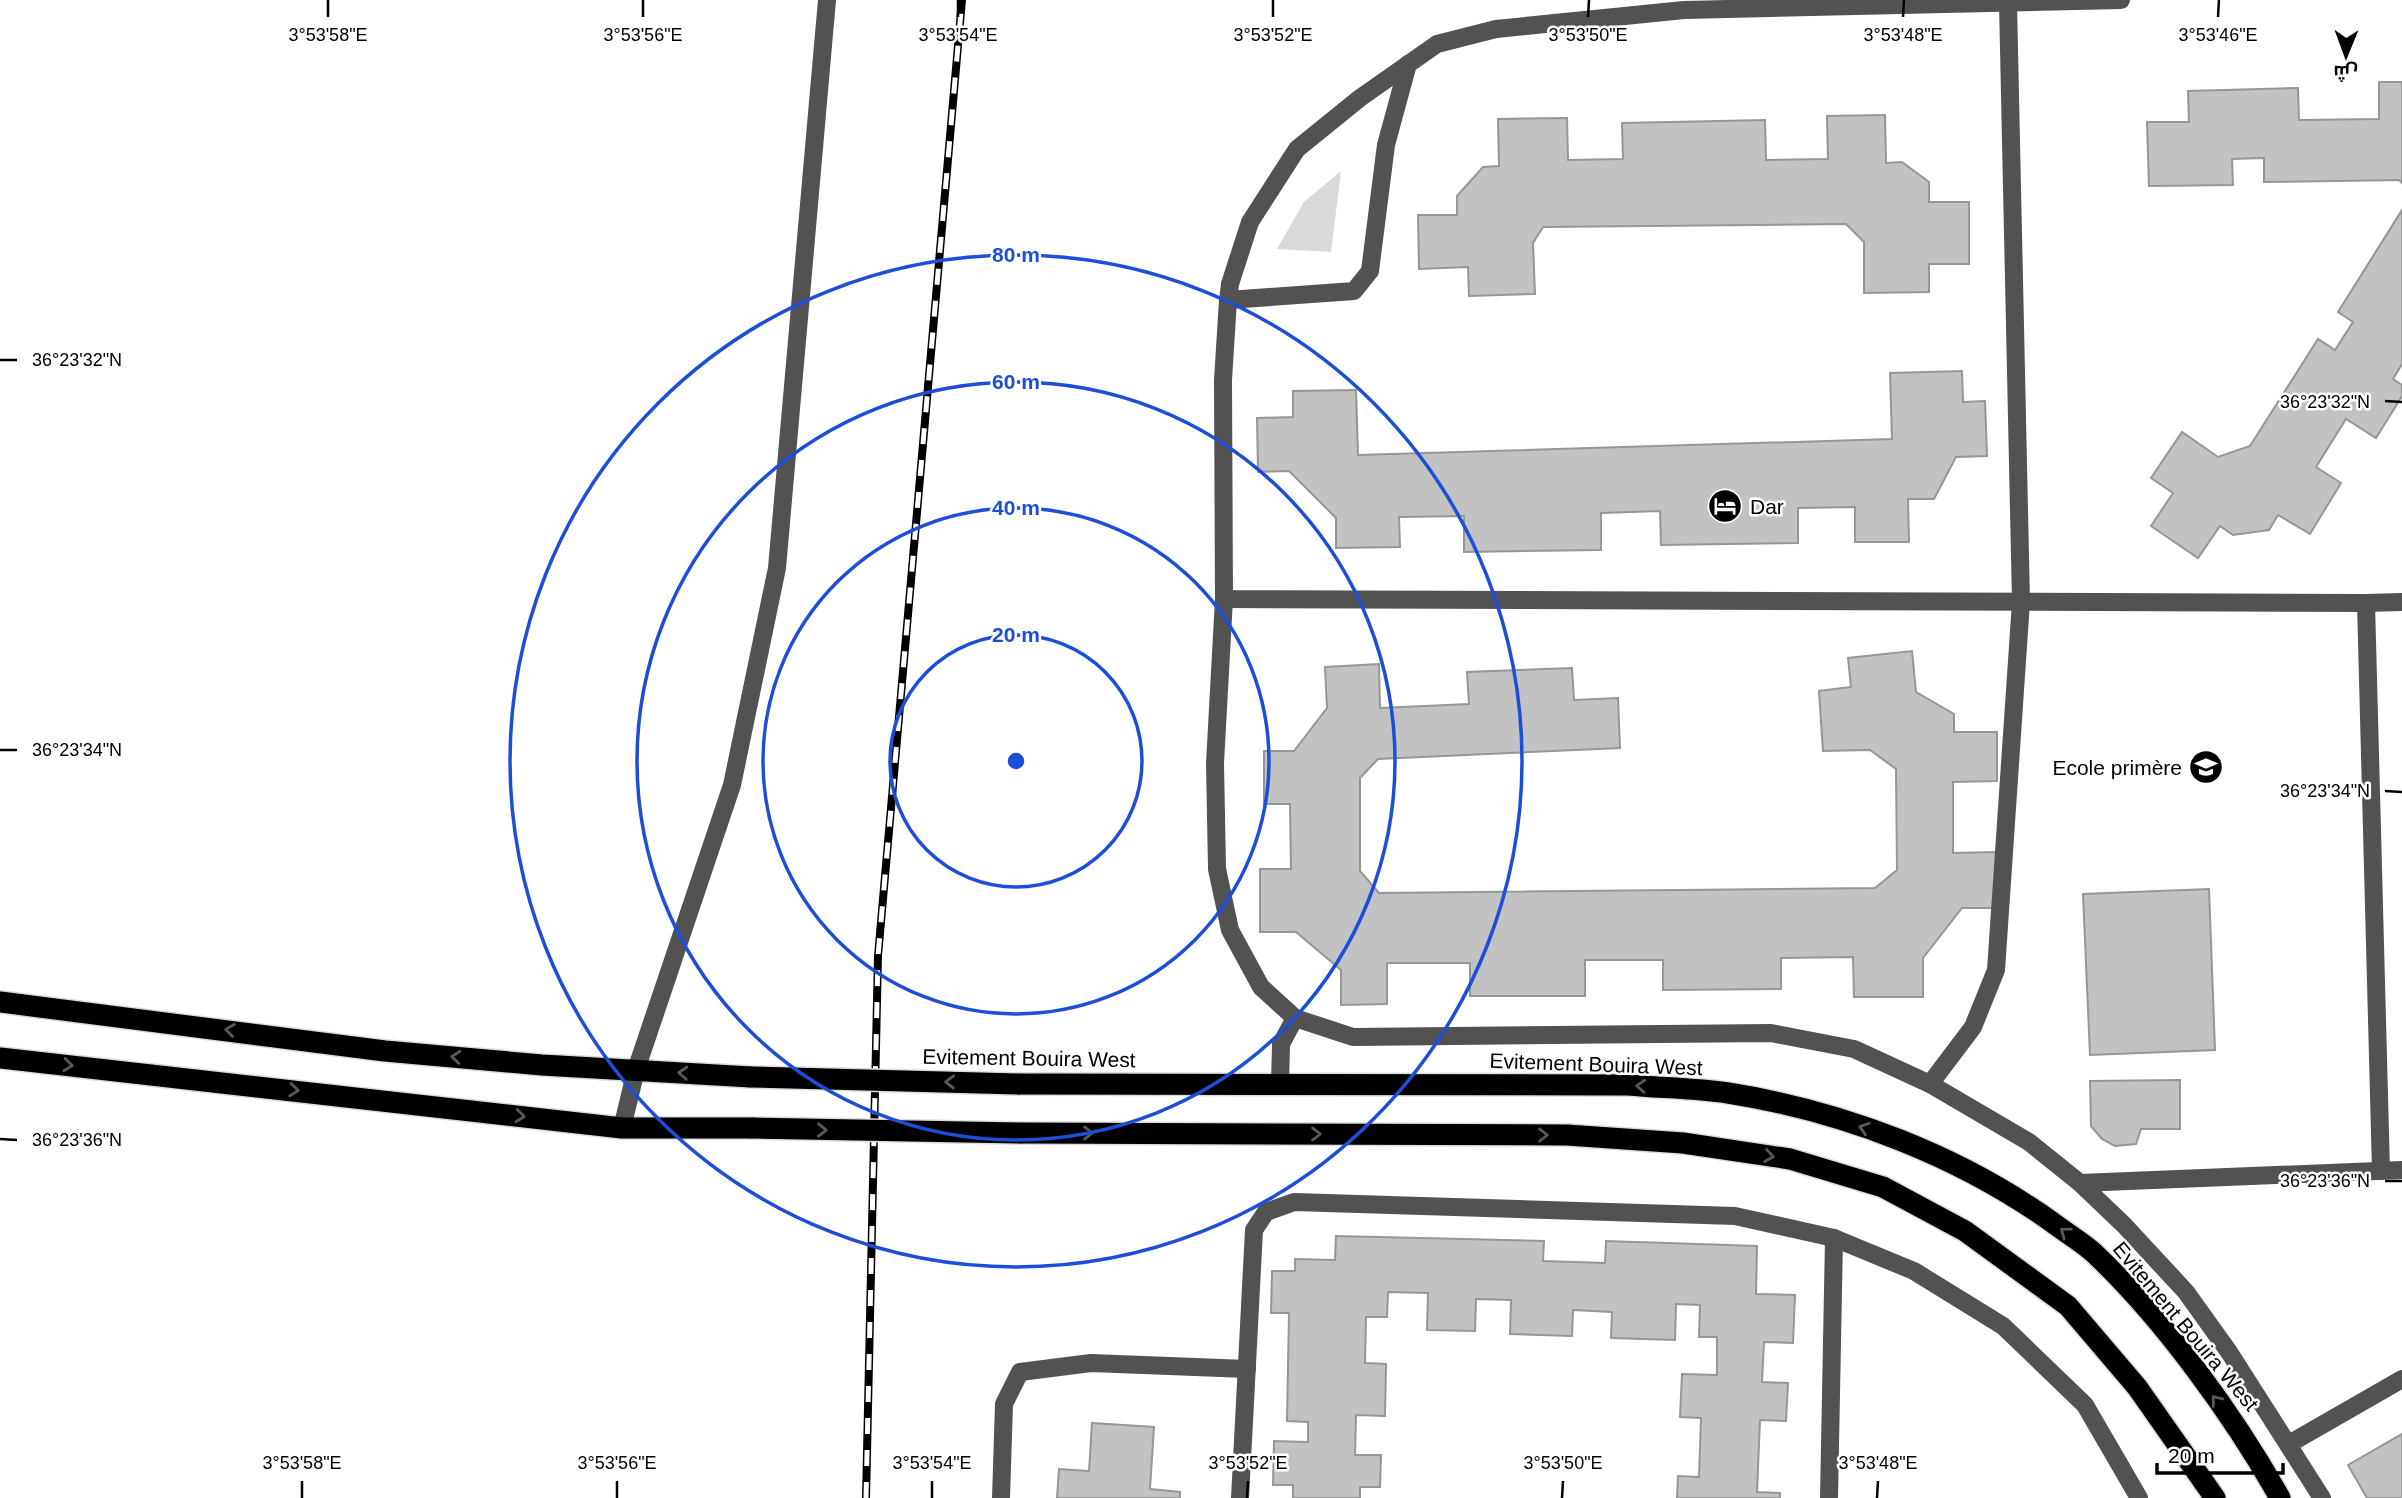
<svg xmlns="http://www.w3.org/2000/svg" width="2402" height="1498" viewBox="0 0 2402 1498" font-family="Arial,Cairo,sans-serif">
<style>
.green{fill:#d9d9d9}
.building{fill:#c2c2c2;stroke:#969696;stroke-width:2}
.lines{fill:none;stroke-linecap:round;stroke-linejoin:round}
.highway-casing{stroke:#dbdbdb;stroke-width:24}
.minor{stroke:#525252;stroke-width:18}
.highway{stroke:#000;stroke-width:21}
.rail-casing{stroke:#000;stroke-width:8}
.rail{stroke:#fff;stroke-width:5;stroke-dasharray:16;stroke-linecap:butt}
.highway-bridge-casing{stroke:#dbdbdb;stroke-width:24;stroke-linecap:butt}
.highway-bridge{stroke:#000;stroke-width:21}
.oneway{stroke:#595959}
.ticks{fill:none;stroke:#000;stroke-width:2.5}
.ring{fill:none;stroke:#1d4ed8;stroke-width:3.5}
.labels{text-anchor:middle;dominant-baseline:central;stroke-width:5;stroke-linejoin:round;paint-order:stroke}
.poi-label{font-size:21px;fill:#000;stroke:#fff;text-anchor:start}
.street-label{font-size:21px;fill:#000;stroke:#fff}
.ticks-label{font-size:18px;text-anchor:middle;fill:#000;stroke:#fff;stroke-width:5;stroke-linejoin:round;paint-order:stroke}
.centre{fill:#1d4ed8;stroke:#fff;stroke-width:3.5}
.ring-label{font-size:21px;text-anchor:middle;font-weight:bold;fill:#1d4ed8;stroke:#fff;stroke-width:5;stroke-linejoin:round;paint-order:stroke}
</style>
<rect width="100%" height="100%" fill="#fff"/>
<polygon class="green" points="1341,171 1331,252 1277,249 1304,202"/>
<g class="building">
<polygon points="2379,82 2402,82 2402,183 2399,180 2264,182 2264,158 2232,159 2233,185 2149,186 2147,122 2189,122 2188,91 2298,88 2299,120 2379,119"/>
<polygon points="1885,115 1886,163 1902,162 1929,182 1929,202 1969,202 1969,264 1929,264 1929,292 1864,293 1864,242 1846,224 1543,227 1533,243 1535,294 1469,296 1468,267 1419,269 1418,215 1457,215 1457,196 1483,167 1499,166 1498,119 1567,118 1568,160 1623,159 1622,123 1765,120 1766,160 1828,159 1827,116"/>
<polygon points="2402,210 2402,364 2393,379 2402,385 2402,396 2376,438 2346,419 2316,467 2341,483 2310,534 2278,515 2269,530 2233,535 2220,526 2198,558 2151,526 2173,493 2151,478 2182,432 2218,457 2250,446 2318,339 2335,350 2353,322 2338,312"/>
<polygon points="1962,371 1963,402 1985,401 1987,456 1956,457 1934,499 1908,499 1909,542 1855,542 1855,507 1798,508 1798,543 1661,545 1660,511 1601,513 1601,550 1464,552 1464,516 1399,517 1400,547 1336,548 1336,518 1289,471 1258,472 1257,418 1293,417 1293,391 1356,390 1358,455 1892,439 1890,373"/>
<polygon points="1912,651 1916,692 1954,714 1954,732 1997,732 1997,781 1953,782 1953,853 1996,852 1996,908 1962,908 1923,958 1923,997 1854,997 1853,957 1781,958 1781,989 1663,990 1663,960 1585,960 1585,996 1470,996 1470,963 1387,963 1387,1004 1341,1005 1341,970 1296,932 1260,932 1260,869 1291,869 1290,804 1264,804 1264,751 1294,751 1327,708 1325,667 1379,664 1380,708 1469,704 1467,672 1572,668 1574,700 1618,698 1620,748 1378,759 1360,778 1360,871 1379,893 1875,888 1897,870 1896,769 1870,750 1823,751 1819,691 1851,687 1848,658"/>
<polygon points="2209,889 2215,1050 2090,1055 2083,894"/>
<polygon points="2180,1080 2180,1129 2141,1129 2136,1144 2115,1146 2102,1139 2091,1126 2090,1081"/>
<polygon points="1336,1236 1544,1241 1543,1261 1605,1263 1606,1241 1757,1246 1756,1294 1795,1295 1793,1343 1764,1342 1762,1382 1788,1383 1786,1421 1760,1420 1757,1492 1780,1493 1780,1498 1677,1498 1678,1476 1699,1477 1701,1418 1680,1417 1682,1374 1717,1375 1717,1337 1699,1337 1700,1305 1676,1304 1675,1340 1611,1338 1612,1312 1573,1310 1572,1336 1510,1334 1511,1300 1476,1299 1475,1331 1427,1330 1428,1293 1388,1292 1387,1317 1366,1317 1365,1363 1386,1364 1385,1416 1356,1415 1355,1455 1381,1455 1380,1487 1360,1487 1360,1498 1293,1498 1293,1485 1273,1485 1274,1441 1308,1442 1308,1422 1287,1421 1289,1313 1271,1313 1272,1271 1295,1271 1295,1259 1335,1260"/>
<polygon points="1092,1423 1154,1427 1150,1489 1180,1492 1180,1498 1057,1498 1059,1469 1089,1471"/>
<polygon points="2402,1434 2402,1498 2367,1498 2348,1465"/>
</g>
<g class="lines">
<g class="highway-casing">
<g id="highway">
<polyline points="0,1002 385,1051 542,1065 751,1077"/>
<polyline points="0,1058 622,1128 753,1128"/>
<path d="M1018 1084 1628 1085C1661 1088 1695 1088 1728 1093 1843 1111 1961 1156 2056 1225 2068 1234 2083 1243 2094 1253 2163 1318 2234 1416 2280 1498"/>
<polyline points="1020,1133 1567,1135 1683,1143 1790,1159 1883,1187 1965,1231 2068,1306 2137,1387 2215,1498"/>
</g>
</g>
<g class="minor">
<polyline points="2121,0 1684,10 1496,29 1437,44 1360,98 1297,149 1250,222 1230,284 1228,300 1223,380 1224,599 2366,603"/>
<polyline points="1228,300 1354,291 1370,271 1386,145 1408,64"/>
<polyline points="1224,599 1215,763 1217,869 1230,930 1261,987 1295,1018 1353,1037 1771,1033 1854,1049 1930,1084 2029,1142 2080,1183 2124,1225 2186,1292 2229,1352 2322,1498"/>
<polyline points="1930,1084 1973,1027 1996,970 2021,602 2008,3"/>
<polyline points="1280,1085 1281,1044 1295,1018"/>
<polyline points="622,1128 636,1070 732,785 777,568 827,0"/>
<polyline points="2381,1171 2366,603 2402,602"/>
<polyline points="2080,1183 2402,1170"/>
<polyline points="2289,1444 2402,1379"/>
<polyline points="1001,1498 1004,1404 1020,1372 1091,1363 1247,1369"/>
<polyline points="1240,1498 1254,1230 1266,1212 1294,1202 1735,1216 1834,1238 1914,1271 2003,1326 2085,1405 2139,1498"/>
<polyline points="1829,1498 1834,1238"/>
</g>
<use href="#highway" class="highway"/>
<g class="rail-casing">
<polyline id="rail" points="866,1498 878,956 962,0"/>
</g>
<use href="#rail" class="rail"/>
<g class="highway-bridge-casing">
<g id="highway-bridge">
<polyline points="751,1077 1018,1084"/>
<polyline points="753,1128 1020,1133"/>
</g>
</g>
<use href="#highway-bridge" class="highway-bridge"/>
</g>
<defs><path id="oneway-chevron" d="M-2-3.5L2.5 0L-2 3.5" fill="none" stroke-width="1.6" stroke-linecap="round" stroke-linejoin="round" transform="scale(1.75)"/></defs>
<g class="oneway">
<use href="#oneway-chevron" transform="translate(230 1030) rotate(-172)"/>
<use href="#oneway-chevron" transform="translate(456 1057) rotate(-175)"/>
<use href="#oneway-chevron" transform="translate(68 1065) rotate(6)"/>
<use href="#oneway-chevron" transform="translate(683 1073) rotate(-177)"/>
<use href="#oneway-chevron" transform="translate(950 1082) rotate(-179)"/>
<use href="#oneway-chevron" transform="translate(1641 1086) rotate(-176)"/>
<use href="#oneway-chevron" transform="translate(294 1090) rotate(6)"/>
<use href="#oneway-chevron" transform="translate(520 1116) rotate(6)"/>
<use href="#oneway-chevron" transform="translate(1864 1128) rotate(-162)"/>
<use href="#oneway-chevron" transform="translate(822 1130) rotate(1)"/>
<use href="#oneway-chevron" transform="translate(1088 1133)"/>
<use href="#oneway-chevron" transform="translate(1316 1134)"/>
<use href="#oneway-chevron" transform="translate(1543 1135)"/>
<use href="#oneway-chevron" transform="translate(1769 1156) rotate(9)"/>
<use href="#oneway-chevron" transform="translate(2065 1232) rotate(-144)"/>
<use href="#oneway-chevron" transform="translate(2216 1400) rotate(-128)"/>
</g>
<path class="ticks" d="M328 17V0M643 17V0M958 17V0M1273 17V0M1588 17 1589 0M1903 17 1904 0M2218 17 2219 0M0 360H17M2385 401 2402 402M0 750H17M2385 791 2402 792M0 1139 17 1140M2385 1181H2402M302 1498V1481M617 1498V1481M932 1498V1481M1247 1498 1248 1481M1562 1498 1563 1481M1877 1498 1878 1481"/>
<g class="ring">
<circle cx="1016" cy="761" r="126"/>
<circle cx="1016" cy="761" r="253"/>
<circle cx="1016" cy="761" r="379"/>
<circle cx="1016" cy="761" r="506"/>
</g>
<defs>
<g id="hotel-disc" transform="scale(1.75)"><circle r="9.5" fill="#000" stroke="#fff"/><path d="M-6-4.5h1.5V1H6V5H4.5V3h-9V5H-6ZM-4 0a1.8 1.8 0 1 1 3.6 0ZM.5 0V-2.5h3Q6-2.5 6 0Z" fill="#fff"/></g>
<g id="school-disc" transform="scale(1.75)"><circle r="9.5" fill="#000" stroke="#fff"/><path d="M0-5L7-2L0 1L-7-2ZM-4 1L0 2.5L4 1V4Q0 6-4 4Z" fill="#fff"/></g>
</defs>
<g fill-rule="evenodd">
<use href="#hotel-disc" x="1725" y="506"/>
<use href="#school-disc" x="2206" y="767"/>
</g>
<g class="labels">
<g class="poi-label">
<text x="1750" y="506">Dar</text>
<text x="2182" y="767" text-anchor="end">Ecole primère</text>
</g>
<g class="street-label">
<text transform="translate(1029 1058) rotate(1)">Evitement Bouira West</text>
<text transform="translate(1596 1064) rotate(2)">Evitement Bouira West</text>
<text transform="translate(2186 1326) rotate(50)">Evitement Bouira West</text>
</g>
</g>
<g class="ticks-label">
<text x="328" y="41">3°53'58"E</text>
<text x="643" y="41">3°53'56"E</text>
<text x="958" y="41">3°53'54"E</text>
<text x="1273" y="41">3°53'52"E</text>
<text x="1588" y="41">3°53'50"E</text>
<text x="1903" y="41">3°53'48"E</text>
<text x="2218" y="41">3°53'46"E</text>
<text x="77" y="366">36°23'32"N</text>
<text x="2325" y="408">36°23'32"N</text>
<text x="77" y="756">36°23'34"N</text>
<text x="2325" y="797">36°23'34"N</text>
<text x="77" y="1146">36°23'36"N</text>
<text x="2325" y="1187">36°23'36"N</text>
<text x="302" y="1469">3°53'58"E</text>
<text x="617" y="1469">3°53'56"E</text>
<text x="932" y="1469">3°53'54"E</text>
<text x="1248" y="1469">3°53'52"E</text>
<text x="1563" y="1469">3°53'50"E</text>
<text x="1878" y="1469">3°53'48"E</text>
</g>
<circle cx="1016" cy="761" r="10" class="centre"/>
<g class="ring-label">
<text x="1016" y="262">80 m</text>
<text x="1016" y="389">60 m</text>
<text x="1016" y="515">40 m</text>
<text x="1016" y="642">20 m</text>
</g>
<g transform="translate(2346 56) rotate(181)" stroke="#ffffff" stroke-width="5" paint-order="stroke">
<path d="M0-5L12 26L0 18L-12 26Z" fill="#000000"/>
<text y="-10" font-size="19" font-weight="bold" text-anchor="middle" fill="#000000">ش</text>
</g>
<path d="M2157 1463v10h126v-10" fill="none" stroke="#000000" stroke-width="3.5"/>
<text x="2168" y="1463" font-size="21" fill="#000000" stroke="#ffffff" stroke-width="5" paint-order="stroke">20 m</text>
</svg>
